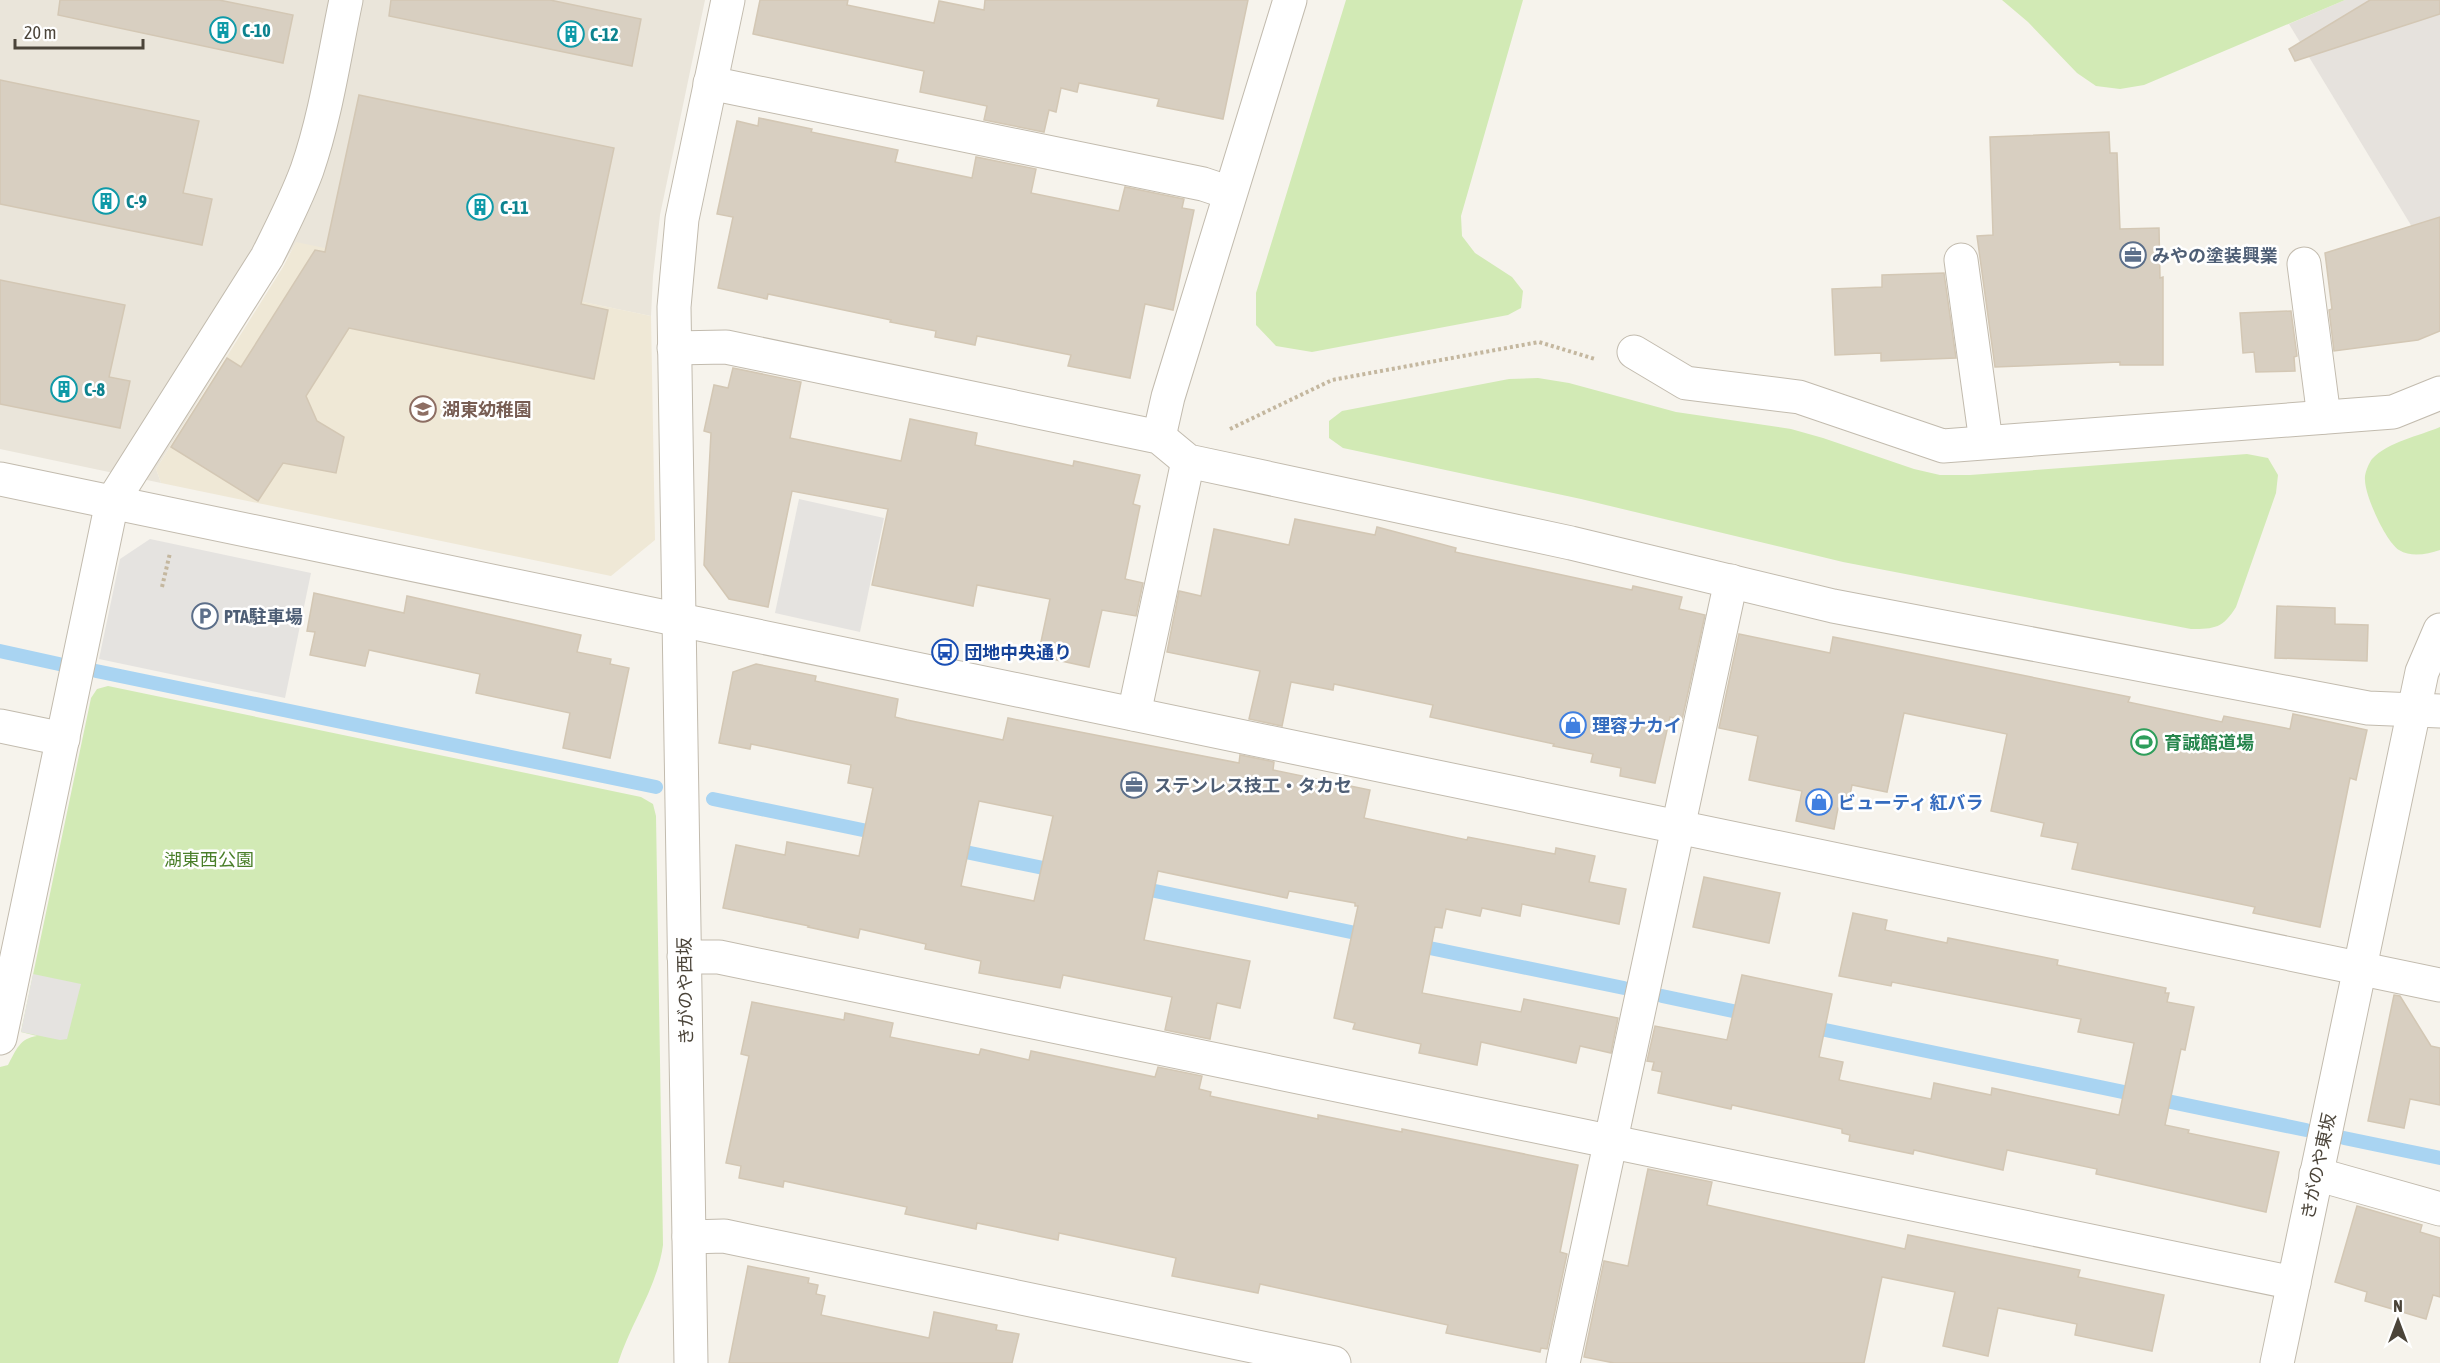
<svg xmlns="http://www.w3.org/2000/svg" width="2440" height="1363" viewBox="0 0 2440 1363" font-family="'Asap Condensed','Noto Sans JP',sans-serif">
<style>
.residential{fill:#eae5da}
.industrial{fill:#e6e2dd}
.education{fill:#efe8d6}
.green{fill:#d2eab5}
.parking{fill:#e5e3e0}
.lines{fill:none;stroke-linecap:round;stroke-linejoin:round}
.stream{stroke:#a9d4f2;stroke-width:14}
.building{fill:#d8cfc1;stroke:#d3c7b4;stroke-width:1.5;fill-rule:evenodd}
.minor-casing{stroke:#c2bbae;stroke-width:35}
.tertiary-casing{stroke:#c2bbae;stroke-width:35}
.path{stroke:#c4b79f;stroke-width:4;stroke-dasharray:3 3;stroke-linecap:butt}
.minor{stroke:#fff;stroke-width:33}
.tertiary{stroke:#fff;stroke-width:33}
.labels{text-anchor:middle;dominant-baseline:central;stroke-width:5;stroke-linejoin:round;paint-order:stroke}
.culture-label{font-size:18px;font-weight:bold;fill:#0d838f;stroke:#fff;text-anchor:start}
.service-label{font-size:18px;font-weight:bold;fill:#4e5e75;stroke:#fff;text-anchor:start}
.education-label{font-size:18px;font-weight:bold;fill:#785e54;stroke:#fff;text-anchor:start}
.transit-label{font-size:18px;font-weight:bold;fill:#164399;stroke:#fff;text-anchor:start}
.shop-label{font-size:18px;font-weight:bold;fill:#366cbe;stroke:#fff;text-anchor:start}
.leisure-label{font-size:18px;font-weight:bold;fill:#27864d;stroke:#fff;text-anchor:start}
.park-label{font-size:18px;fill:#4a7f2a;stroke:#fff}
.street-label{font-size:18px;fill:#4b4439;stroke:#fff}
</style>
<rect width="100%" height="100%" fill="#f6f3ec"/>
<polygon class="residential" points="0,0 705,0 660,215 653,276 651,316 296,243 156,469 161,483 0,449"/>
<polygon class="industrial" points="2345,0 2440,0 2440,273 2289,24"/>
<polygon class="education" points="296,242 651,316 655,540 611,576 161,483 156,469 283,267"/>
<g class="green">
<polygon points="1346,0 1523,0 1461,216 1462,236 1475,253 1512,277 1523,291 1521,308 1508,315 1312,352 1276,346 1256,325 1256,293"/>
<polygon points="2002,0 2345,0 2144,85 2120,89 2096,86 2077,73 2028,22"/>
<path d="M1538 378 1569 383 1676 412 1791 429 1823 438 1914 469 1940 475H1970L2247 454 2268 458 2278 475 2276 493 2236 607C2223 628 2215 629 2191 629L1843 562 1581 499 1343 448 1329 438V421L1342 411 1509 379Z"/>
<path d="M2440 427V550C2427 554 2412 558 2399 550 2386 542 2365 496 2365 480 2364 474 2369 463 2372 459 2388 442 2419 436 2440 427Z"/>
<path d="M108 686 641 797 653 804 656 816 663 1245C657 1288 631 1322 618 1363H0V1067L8 1065C16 1050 20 1038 37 1036L21 1032 91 698 97 689Z"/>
</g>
<g class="parking">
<polygon points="799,499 884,518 860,632 775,613"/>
<polygon points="150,539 311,573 285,698 99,659 120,559"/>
<polygon points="33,974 81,984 67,1039 60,1040 21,1032"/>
</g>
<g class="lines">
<g class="stream">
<polyline points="0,651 59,664"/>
<polyline points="96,671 656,787"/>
<polyline points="713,799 882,834"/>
<polyline points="951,849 1058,871"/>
<polyline points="1136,887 1370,936"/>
<polyline points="1415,945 1624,988"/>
<polyline points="1662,996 1752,1015"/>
<polyline points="1806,1026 2306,1130"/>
<polyline points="2344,1138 2440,1158"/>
</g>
</g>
<g class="building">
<polygon points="60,0 219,0 293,15 283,63 58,15"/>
<polygon points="391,0 550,0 641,19 632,66 389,16"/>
<polygon points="760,0 848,0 847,5 934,23 939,1 984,10 985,0 1248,0 1223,119 1157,106 1159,99 1079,83 1077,92 1061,88 1056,112 1049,110 1044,132 984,120 987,106 920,92 924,71 753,34"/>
<polygon points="2370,0 2440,0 2440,14 2295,61 2289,49"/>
<polygon points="0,80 199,121 183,193 212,199 202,245 0,204"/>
<polygon points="359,95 614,148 581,304 608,310 594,379 349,328 306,396 317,421 344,437 336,473 283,463 258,501 171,447 227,358 241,367 315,250 325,252"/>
<polygon points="759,118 812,129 811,132 898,150 895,162 972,178 976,157 1036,169 1031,193 1119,211 1125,187 1184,199 1182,208 1194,210 1173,310 1145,304 1130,378 1068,366 1071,355 977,336 975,345 935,337 936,331 890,322 891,320 768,294 767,299 718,288 733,217 717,214 737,121 758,126"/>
<polygon points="2109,132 2110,153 2117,153 2120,229 2159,228 2160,278 2163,277 2163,365 2120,365 2120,362 1995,367 1977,236 1993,235 1990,137"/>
<polygon points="2440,217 2440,331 2418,340 2334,351 2329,310 2332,309 2325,253"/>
<polygon points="1944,273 1956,358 1881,361 1881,353 1835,355 1832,289 1882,287 1882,275"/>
<polygon points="0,280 125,305 109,377 130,381 120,428 0,404"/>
<polygon points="2291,311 2297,356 2294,357 2295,371 2256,372 2254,352 2243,353 2240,313"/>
<polygon points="733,368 801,382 790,438 901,461 910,419 977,433 975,445 1073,466 1074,461 1140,475 1133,504 1140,506 1125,579 1143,583 1136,616 1102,610 1089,667 1038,656 1050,599 977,585 973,606 872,585 888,509 792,491 768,607 729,599 704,565 711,433 704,431 714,385 728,388"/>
<polygon points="1295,519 1375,535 1377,527 1456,548 1455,552 1632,590 1633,586 1682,597 1679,609 1705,615 1682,720 1670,717 1655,783 1620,776 1621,768 1591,762 1593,754 1553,746 1554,744 1430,717 1433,705 1334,684 1333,690 1291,682 1282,726 1249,719 1260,671 1167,652 1179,591 1201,596 1214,529 1289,545"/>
<polygon points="314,593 404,613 407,596 581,635 577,652 611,659 610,664 629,668 610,758 563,748 570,713 476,693 480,674 369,650 365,666 310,655 315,632 307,631"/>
<polygon points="2277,606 2335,608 2335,624 2368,625 2367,661 2275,658"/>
<polygon points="1739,634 1830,653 1833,637 2130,697 2128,702 2222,722 2224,716 2290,729 2293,714 2367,730 2356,780 2350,778 2320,927 2253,913 2255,907 2072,869 2078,843 2041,836 2044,823 1991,811 2007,734 1904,713 1887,792 1852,785 1847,810 1838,808 1834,829 1796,821 1802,791 1749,780 1758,736 1719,728"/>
<path d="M756 664 816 676 815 681 898 699 895 717 907 720 1003 740 1008 718 1239 763 1240 755 1274 762 1273 770 1370 790 1364 818 1467 840 1468 837 1555 854 1556 848 1595 856 1589 882 1626 889 1619 924 1522 904 1520 916 1482 908 1480 916 1446 909 1442 928 1435 927 1422 993 1521 1012 1524 999 1618 1018 1611 1053 1580 1046 1576 1063 1481 1042 1477 1065 1419 1053 1421 1044 1353 1029 1355 1023 1334 1018 1358 906H1355V903L1289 891 1287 898 1158 871 1144 940 1250 961 1240 1008 1217 1003 1210 1039 1165 1030 1172 997 1063 975 1060 988 979 973 981 961 925 949 926 944 860 929 858 938 808 927 809 926 723 908 736 845 785 855 787 842 859 856 873 788 848 783 851 765 751 744 750 749 719 743 733 672ZM979 801 1053 816 1034 901 961 886Z"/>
<polygon points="1704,877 1780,893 1769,943 1693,927"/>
<polygon points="1853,913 1887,920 1885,930 1947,943 1948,938 2058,960 2057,965 2166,988 2165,993 2169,993 2167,1002 2194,1007 2185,1050 2181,1049 2165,1125 2189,1130 2188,1133 2279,1152 2266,1212 2096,1174 2097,1169 2007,1150 2003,1170 1914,1150 1913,1154 1849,1141 1850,1135 1842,1133 1842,1129 1732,1105 1731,1109 1658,1093 1662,1072 1652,1070 1654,1062 1647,1061 1655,1026 1727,1040 1742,975 1832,994 1819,1057 1843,1062 1839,1080 1931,1099 1934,1083 1991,1095 1992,1088 2119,1115 2134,1043 2078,1032 2081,1019 1892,982 1891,986 1839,976"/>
<polygon points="2394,995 2400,996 2431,1046 2440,1048 2440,1105 2410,1099 2404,1128 2368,1121"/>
<polygon points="752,1002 844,1020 845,1013 893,1023 890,1037 979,1055 981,1049 1029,1060 1031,1051 1155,1077 1158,1067 1202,1076 1199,1089 1211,1092 1210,1096 1318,1119 1318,1115 1402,1132 1402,1129 1578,1165 1560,1252 1567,1254 1547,1349 1541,1348 1540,1352 1446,1333 1448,1325 1260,1284 1258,1293 1172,1276 1176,1258 1059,1233 1058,1240 977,1223 976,1229 905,1214 907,1207 784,1181 783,1187 739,1178 741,1166 726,1163 749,1056 741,1054"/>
<polygon points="1648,1169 1712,1182 1707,1205 1905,1249 1908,1235 1986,1251 2080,1270 2078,1277 2164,1295 2152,1351 2075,1335 2077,1324 1998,1308 1988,1356 1943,1346 1955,1292 1882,1277 1864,1363 1614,1363 1584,1357 1604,1261 1628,1266"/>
<polygon points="2357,1206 2422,1225 2420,1232 2440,1238 2440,1297 2433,1295 2426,1319 2365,1301 2367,1292 2335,1282"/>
<polygon points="748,1266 809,1278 808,1283 818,1285 816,1294 825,1296 821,1315 929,1338 934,1312 997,1325 996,1330 1019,1334 1012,1363 729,1363"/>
</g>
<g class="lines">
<g class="minor-casing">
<g id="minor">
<polyline points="710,83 1203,184 1230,193"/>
<polyline points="1961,260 1986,442"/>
<polyline points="2304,264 2324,417"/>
<polyline points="674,348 726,347 1159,437 1188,461 1571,543 1833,606 2368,708 2440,711"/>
<polyline points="1634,352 1686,383 1799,397 1943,446 2393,412 2440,393"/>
<polyline points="1159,437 1168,397 1290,0"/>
<polyline points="1134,714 1188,461"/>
<polyline points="0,726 63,739"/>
<polyline points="684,957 719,957 2294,1283"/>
<path d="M0 1038 112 502 267 257C281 229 296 200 307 170 326 115 334 57 346 0"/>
<polyline points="2316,1174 2440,1209"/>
<polyline points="689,1237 724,1236 1334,1363"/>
<polyline points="691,1363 674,307 682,219 728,0"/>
<polyline points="1563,1363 1731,581"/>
<polyline points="2277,1363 2422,672 2440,630"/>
</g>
</g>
<g class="tertiary-casing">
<polyline id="tertiary" points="0,479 2440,985"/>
</g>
<g class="path">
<polyline points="1230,429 1332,380 1539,342 1595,359"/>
<polyline points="162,587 170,553"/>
</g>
<use href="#minor" class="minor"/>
<use href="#tertiary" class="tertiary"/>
</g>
<defs>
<g id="building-ring" transform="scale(1.35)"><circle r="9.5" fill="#fff" stroke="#0f9aa8" stroke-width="1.5"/><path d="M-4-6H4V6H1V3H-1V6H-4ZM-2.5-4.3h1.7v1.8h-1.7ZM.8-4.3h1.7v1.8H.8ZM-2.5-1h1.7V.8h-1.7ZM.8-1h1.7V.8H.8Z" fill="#0f9aa8"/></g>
<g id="office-ring" transform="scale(1.35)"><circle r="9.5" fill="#fff" stroke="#5c6f8a" stroke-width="1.5"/><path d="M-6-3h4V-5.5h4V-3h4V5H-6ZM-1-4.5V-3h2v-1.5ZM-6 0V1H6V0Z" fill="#5c6f8a"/></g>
<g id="school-ring" transform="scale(1.35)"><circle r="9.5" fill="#fff" stroke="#8d6e63" stroke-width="1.5"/><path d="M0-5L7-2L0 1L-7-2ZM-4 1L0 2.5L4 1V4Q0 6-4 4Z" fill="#8d6e63"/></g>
<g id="parking-ring" transform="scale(1.35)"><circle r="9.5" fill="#fff" stroke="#5c6f8a" stroke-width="1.5"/><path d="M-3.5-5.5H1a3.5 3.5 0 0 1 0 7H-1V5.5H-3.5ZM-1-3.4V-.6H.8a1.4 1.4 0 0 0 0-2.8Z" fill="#5c6f8a"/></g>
<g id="bus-ring" transform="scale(1.35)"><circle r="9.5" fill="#fff" stroke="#1a4fb4" stroke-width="1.5"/><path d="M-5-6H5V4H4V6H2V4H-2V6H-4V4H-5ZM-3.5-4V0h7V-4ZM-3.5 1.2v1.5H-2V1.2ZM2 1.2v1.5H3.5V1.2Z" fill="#1a4fb4"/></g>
<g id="shop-ring" transform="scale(1.35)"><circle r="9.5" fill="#fff" stroke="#3f7fe0" stroke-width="1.5"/><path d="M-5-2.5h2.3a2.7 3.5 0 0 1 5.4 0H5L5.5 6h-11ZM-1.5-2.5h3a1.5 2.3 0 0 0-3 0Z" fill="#3f7fe0"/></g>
<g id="stadium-ring" transform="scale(1.35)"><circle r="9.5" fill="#fff" stroke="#2e9e5b" stroke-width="1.5"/><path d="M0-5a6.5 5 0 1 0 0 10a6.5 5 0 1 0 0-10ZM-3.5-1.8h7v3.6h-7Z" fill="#2e9e5b"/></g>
</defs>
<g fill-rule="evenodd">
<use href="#building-ring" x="223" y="30"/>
<use href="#building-ring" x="571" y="34"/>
<use href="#building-ring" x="106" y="201"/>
<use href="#building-ring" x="480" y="207"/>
<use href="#office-ring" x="2133" y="255"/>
<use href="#building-ring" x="64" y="389"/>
<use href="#school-ring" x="423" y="409"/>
<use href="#parking-ring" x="205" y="616"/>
<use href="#bus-ring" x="945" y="652"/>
<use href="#shop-ring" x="1573" y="725"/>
<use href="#stadium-ring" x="2144" y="742"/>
<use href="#office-ring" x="1134" y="785"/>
<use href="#shop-ring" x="1819" y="802"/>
</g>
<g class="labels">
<g class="culture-label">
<text x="242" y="30">C-10</text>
<text x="590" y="34">C-12</text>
<text x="126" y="201">C-9</text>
<text x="500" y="207">C-11</text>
<text x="84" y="389">C-8</text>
</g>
<g class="service-label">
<text x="2152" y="255">みやの塗装興業</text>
<text x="224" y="616">PTA駐車場</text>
<text x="1154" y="785">ステンレス技工・タカセ</text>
</g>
<g class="education-label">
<text x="442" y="409">湖東幼稚園</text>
</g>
<g class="transit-label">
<text x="964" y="652">団地中央通り</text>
</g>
<g class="shop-label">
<text x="1592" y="725">理容ナカイ</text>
<text x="1838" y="802">ビューティ 紅バラ</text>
</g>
<g class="leisure-label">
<text x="2164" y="742">育誠館道場</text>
</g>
<g class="park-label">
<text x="209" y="859">湖東西公園</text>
</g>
<g class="street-label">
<text transform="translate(685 991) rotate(-91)">きがのや西坂</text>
<text transform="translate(2318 1166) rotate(-78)">きがのや東坂</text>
</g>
</g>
<g transform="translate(2398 1321)" stroke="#ffffff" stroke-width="4.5" paint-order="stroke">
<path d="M0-4.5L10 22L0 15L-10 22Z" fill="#4b4439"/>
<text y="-9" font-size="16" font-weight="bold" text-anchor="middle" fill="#4b4439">N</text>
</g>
<path d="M15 39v9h128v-9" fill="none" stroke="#4b4439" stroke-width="3"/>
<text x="24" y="39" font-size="18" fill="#4b4439" stroke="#ffffff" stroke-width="4.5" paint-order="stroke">20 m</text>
</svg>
